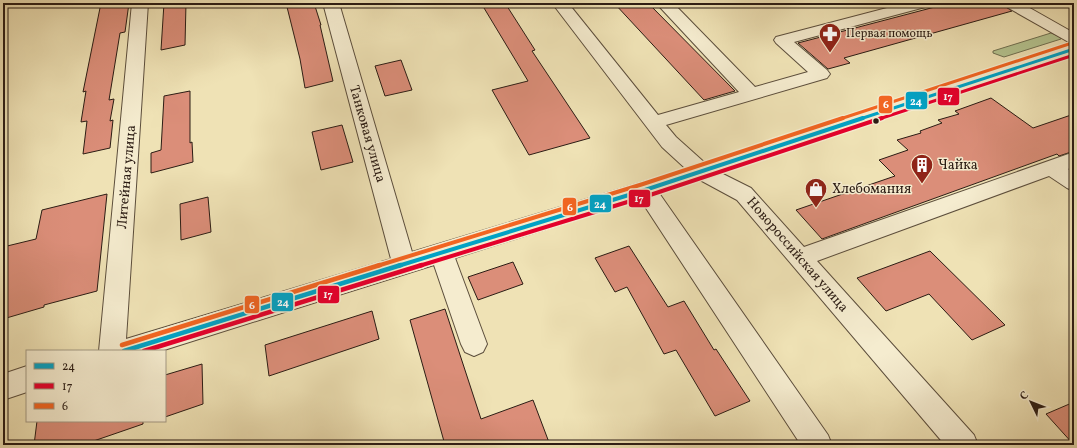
<svg xmlns="http://www.w3.org/2000/svg" width="1077" height="448" viewBox="0 0 1077 448" font-family="Vollkorn,serif">
<style>
.green{fill:#b5c490;stroke:#707052}
.building{fill:#db8e79;stroke:#2b1c14}
.lines{fill:none;stroke-linecap:round;stroke-linejoin:round}
.minor-casing{stroke:#5c4e3c;stroke-width:2}
.minor{fill:#f5eccf;fill-rule:evenodd}
.bus-1-far2-casing{stroke:#f5eccf;stroke-width:5.5}
.bus-1-far1-casing{stroke:#f5eccf;stroke-width:7}
.bus-1-casing{stroke:#f5eccf;stroke-width:8}
.bus-2-far2-casing{stroke:#f5eccf;stroke-width:5.5}
.bus-2-far1-casing{stroke:#f5eccf;stroke-width:7}
.bus-2-casing{stroke:#f5eccf;stroke-width:8}
.bus-3-far2-casing{stroke:#f5eccf;stroke-width:5.5}
.bus-3-far1-casing{stroke:#f5eccf;stroke-width:7}
.bus-3-casing{stroke:#f5eccf;stroke-width:8}
.bus-1-far2{stroke:#02a2c5;stroke-width:3}
.bus-1-far1{stroke:#02a2c5;stroke-width:4}
.bus-1{stroke:#02a2c5;stroke-width:4.5}
.bus-2-far2{stroke:#e4002b;stroke-width:3}
.bus-2-far1{stroke:#e4002b;stroke-width:4}
.bus-2{stroke:#e4002b;stroke-width:4.5}
.bus-3-far2{stroke:#f26522;stroke-width:3}
.bus-3-far1{stroke:#f26522;stroke-width:4}
.bus-3{stroke:#f26522;stroke-width:4.5}
.bus-dot{fill:#2b1c14;stroke:#f5eccf;stroke-width:1.5}
.labels{text-anchor:middle;dominant-baseline:central;stroke-width:3;stroke-linejoin:round;paint-order:stroke}
.far-poi-label{font-size:12px;fill:#2b1c14;stroke:#f5eccf;text-anchor:start}
.street-label{font-size:14px;fill:#2b1c14;stroke:#f5eccf}
.poi-label{font-size:14px;fill:#2b1c14;stroke:#f5eccf;text-anchor:start}
.line-badge{stroke:#f5eccf;stroke-width:1.5}
.badge-label{font-size:11px;text-anchor:middle;font-weight:bold;fill:#fff}
</style>
<rect width="100%" height="100%" fill="#efe2b5"/>
<filter id="stains"><feTurbulence type="fractalNoise" baseFrequency=".005" numOctaves="4"/><feColorMatrix values="0 0 0 0 .2 0 0 0 0 .09 0 0 0 0 .02 0 0 0 .5 -.17"/></filter>
<radialGradient id="worn" r=".72"><stop offset=".6" stop-color="#630" stop-opacity="0"/><stop offset="1" stop-color="#630" stop-opacity=".3"/></radialGradient>
<polygon class="green" points="1051,33 1061,37 1061,39 1004,57 993,53 993,51"/>
<g class="building">
<polygon points="101,3 129,3 125,32 120,33 109,100 114,99 110,121 113,120 110,148 83,154 87,121 81,122 86,91 83,92"/>
<polygon points="164,3 186,3 185,45 161,50"/>
<polygon points="304,3 314,3 321,25 320,25 333,81 305,88 300,59 287,7"/>
<polygon points="481,3 505,3 535,50 532,51 590,138 529,155 492,90 528,81"/>
<polygon points="614,3 648,3 735,91 704,100"/>
<polygon points="950,3 1000,3 1012,11 844,58 850,63 828,69 798,43"/>
<polygon points="401,60 412,90 385,96 375,66"/>
<polygon points="190,91 190,143 192,142 193,162 151,173 151,153 161,150 164,96"/>
<polygon points="991,98 1033,128 1074,114 1074,151 1059,156 1057,154 822,239 796,210 895,176 879,160 908,150 897,140 921,133 920,131 942,123 938,120 959,114 955,111"/>
<polygon points="342,125 353,162 321,170 312,132"/>
<polygon points="107,194 97,291 44,305 44,307 3,319 3,247 36,239 42,210"/>
<polygon points="208,197 211,232 181,240 180,204"/>
<polygon points="629,246 668,307 684,301 714,350 716,349 750,401 715,416 676,350 664,354 627,287 615,292 595,258"/>
<polygon points="930,251 1005,325 972,340 929,294 886,311 857,278"/>
<polygon points="513,262 523,284 478,300 468,277"/>
<polygon points="445,309 481,419 533,400 550,445 445,445 410,320"/>
<polygon points="372,311 379,339 269,376 265,345"/>
<polygon points="202,364 203,404 165,417 165,375"/>
<polygon points="1074,402 1074,445 1046,414"/>
<polygon points="37,421 143,421 143,424 82,445 34,445"/>
</g>
<g class="lines">
<g class="minor-casing">
<g id="minor">
<polygon points="132,3 148,3 126,339 391,259 323,3 339,3 412,252 686,169 662,147 552,3 568,3 658,115 739,92 656,3 673,3 755,87 808,72 776,43 774,40 776,37 906,3 932,3 929,6 794,42 827,70 830,74 827,78 666,125 676,137 705,163 1072,44 1005,6 1002,3 1021,3 1074,33 1074,55 721,173 751,188 804,247 1074,152 1074,167 1068,169 1074,173 1074,191 1067,188 1049,176 817,261 974,435 978,445 945,445 737,200 700,180 659,193 828,435 832,445 801,445 640,199 455,258 487,344 483,352 474,356 465,352 461,344 434,265 161,351 99,351"/>
<polygon points="27,366 27,392 3,400 3,374"/>
</g>
</g>
<use href="#minor" class="minor"/>
<g class="bus-1-far2-casing">
<polyline id="bus-1-far2" points="860,119 1074,49"/>
</g>
<g class="bus-1-far1-casing">
<polyline id="bus-1-far1" points="398,266 645,190 863,118"/>
</g>
<g class="bus-1-casing">
<polyline id="bus-1" points="124,351 401,265"/>
</g>
<g class="bus-2-far2-casing">
<polyline id="bus-2-far2" points="879,119 1074,55"/>
</g>
<g class="bus-2-far1-casing">
<polyline id="bus-2-far1" points="419,266 647,196 882,118"/>
</g>
<g class="bus-2-casing">
<polyline id="bus-2" points="144,351 422,265"/>
</g>
<g class="bus-3-far2-casing">
<polyline id="bus-3-far2" points="840,119 1072,43"/>
</g>
<g class="bus-3-far1-casing">
<polyline id="bus-3-far1" points="377,266 643,184 843,118"/>
</g>
<g class="bus-3-casing">
<polyline id="bus-3" points="122,345 380,265"/>
</g>
<use href="#bus-1-far2" class="bus-1-far2"/>
<use href="#bus-1-far1" class="bus-1-far1"/>
<use href="#bus-1" class="bus-1"/>
<use href="#bus-2-far2" class="bus-2-far2"/>
<use href="#bus-2-far1" class="bus-2-far1"/>
<use href="#bus-2" class="bus-2"/>
<use href="#bus-3-far2" class="bus-3-far2"/>
<use href="#bus-3-far1" class="bus-3-far1"/>
<use href="#bus-3" class="bus-3"/>
</g>
<defs>
<g id="pharmacy-pin" transform="scale(1.15)"><path d="M0 17L-7.5 6A9.5 9.5 0 1 1 7.5 6Z" fill="#8f2418" stroke="#f5eccf"/><path d="M-2-6h4v4h4v4h-4v4h-4v-4h-4v-4h4Z" fill="#fff"/></g>
<g id="building-pin" transform="scale(1.15)"><path d="M0 17L-7.5 6A9.5 9.5 0 1 1 7.5 6Z" fill="#8f2418" stroke="#f5eccf"/><path d="M-4-6H4V6H1V3H-1V6H-4ZM-2.5-4.3h1.7v1.8h-1.7ZM.8-4.3h1.7v1.8H.8ZM-2.5-1h1.7V.8h-1.7ZM.8-1h1.7V.8H.8Z" fill="#fff"/></g>
<g id="shop-pin" transform="scale(1.15)"><path d="M0 17L-7.5 6A9.5 9.5 0 1 1 7.5 6Z" fill="#8f2418" stroke="#f5eccf"/><path d="M-5-2.5h2.3a2.7 3.5 0 0 1 5.4 0H5L5.5 6h-11ZM-1.5-2.5h3a1.5 2.3 0 0 0-3 0Z" fill="#fff"/></g>
</defs>
<g fill-rule="evenodd">
<use href="#pharmacy-pin" x="830" y="34"/>
<use href="#building-pin" x="922" y="165"/>
<use href="#shop-pin" x="816" y="189"/>
</g>
<circle class="bus-dot" cx="876" cy="121" r="3.5"/>
<g class="labels">
<g class="far-poi-label">
<text x="846" y="34">Первая помощь</text>
</g>
<g class="street-label">
<text transform="translate(367 134) rotate(74)">Танковая улица</text>
<text transform="translate(127 177) rotate(-85)">Литейная улица</text>
<text transform="translate(797 255) rotate(49)">Новороссийская улица</text>
</g>
<g class="poi-label">
<text x="938" y="165">Чайка</text>
<text x="832" y="189">Хлебомания</text>
</g>
</g>
<g class="line-badge">
<rect x="937" y="87" width="23" height="19" rx="4" fill="#e4002b"/>
<rect x="905" y="91" width="23" height="19" rx="4" fill="#02a2c5"/>
<rect x="878" y="95" width="15" height="19" rx="4" fill="#f26522"/>
<rect x="628" y="189" width="23" height="19" rx="4" fill="#e4002b"/>
<rect x="589" y="194" width="23" height="19" rx="4" fill="#02a2c5"/>
<rect x="562" y="197" width="15" height="19" rx="4" fill="#f26522"/>
<rect x="317" y="285" width="23" height="19" rx="4" fill="#e4002b"/>
<rect x="271" y="292" width="23" height="20" rx="4" fill="#02a2c5"/>
<rect x="244" y="295" width="16" height="19" rx="4" fill="#f26522"/>
</g>
<g class="badge-label">
<text x="948" y="100">17</text>
<text x="916" y="105">24</text>
<text x="886" y="108">6</text>
<text x="639" y="202">17</text>
<text x="600" y="208">24</text>
<text x="570" y="211">6</text>
<text x="328" y="298">17</text>
<text x="283" y="306">24</text>
<text x="252" y="309">6</text>
</g>
<rect width="1077" height="448" fill="none" stroke="#efe2b5" stroke-width="16"/>
<rect x="4" y="4" width="1069" height="440" fill="none" stroke="#2b1c14" stroke-width="2"/>
<rect x="8" y="8" width="1061" height="432" fill="none" stroke="#2b1c14"/>
<rect x="26" y="350" width="140" height="72" fill="#f5eccf" stroke="#a49984"/>
<rect x="34" y="363" width="20" height="6" fill="#02a2c5" stroke="#a49984"/>
<text x="62" y="370" font-size="12" fill="#2b1c14">24</text>
<rect x="34" y="383" width="20" height="6" fill="#e4002b" stroke="#a49984"/>
<text x="62" y="390" font-size="12" fill="#2b1c14">17</text>
<rect x="34" y="403" width="20" height="6" fill="#f26522" stroke="#a49984"/>
<text x="62" y="410" font-size="12" fill="#2b1c14">6</text>
<g transform="translate(1031 402) rotate(313)" stroke="#f5eccf" stroke-width="3" paint-order="stroke">
<path d="M0-3L7 15L0 10L-7 15Z" fill="#2b1c14"/>
<text y="-6" font-size="11" font-weight="bold" text-anchor="middle" fill="#2b1c14">С</text>
</g>
<rect width="100%" height="100%" filter="url(#stains)"/>
<rect width="100%" height="100%" fill="url(#worn)"/>
</svg>
